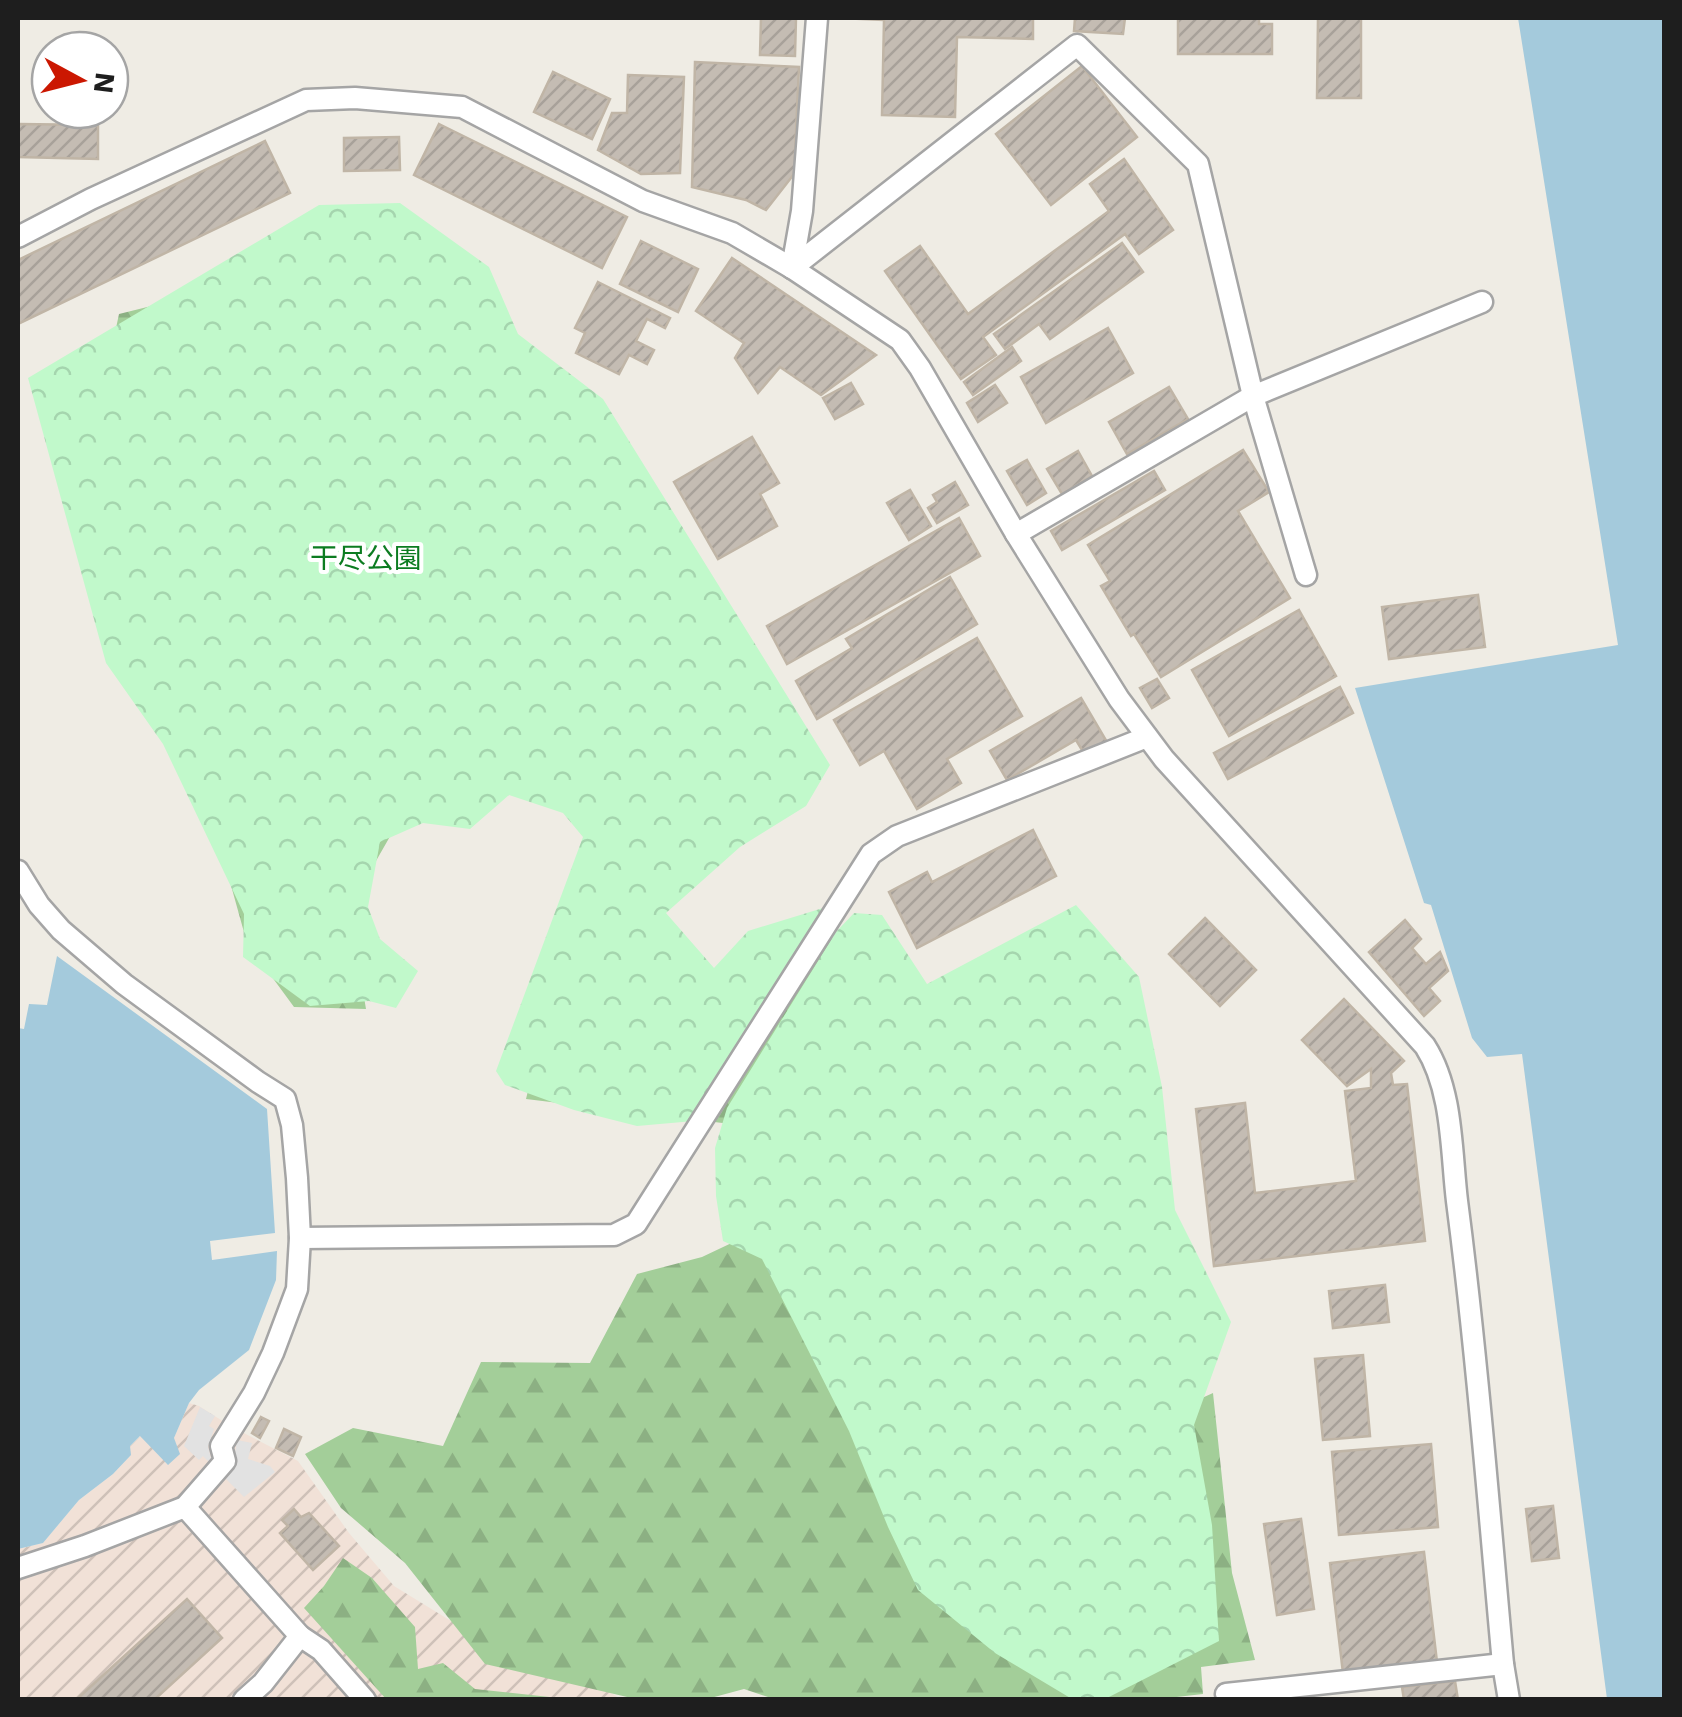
<svg xmlns="http://www.w3.org/2000/svg" width="1682" height="1717" viewBox="0 0 1682 1717" font-family="'Work Sans','Noto Sans JP',sans-serif">
<style>
.military{fill:url(#military-furrows)}
.forest{fill:url(#forest-firs)}
.park{fill:url(#park-crowns)}
.parking{fill:#e2e2e2}
.water{fill:#a4cadc}
.building{fill:url(#building-hatch);stroke:#c0b5a6;stroke-width:2.5}
.lines{fill:none;stroke-linecap:round;stroke-linejoin:round}
.minor-casing{stroke:#a5a5a5;stroke-width:25}
.minor{stroke:#fff;stroke-width:20}
.labels{text-anchor:middle;dominant-baseline:central;stroke-width:8;stroke-linejoin:round;paint-order:stroke}
.park-label{font-size:28px;fill:#0c7c21;stroke:#fff}
</style>
<defs>
<pattern id="military-furrows" width="10" height="10" patternUnits="userSpaceOnUse" patternTransform="scale(2.5)"><rect width="10" height="10" fill="#f1e1d7"/><path d="M-1 1l2-2M0 10L10 0M9 11l2-2" fill="none" stroke="#cec1b8"/></pattern>
<pattern id="forest-firs" width="22" height="20" patternUnits="userSpaceOnUse" patternTransform="scale(2.5)"><rect width="22" height="20" fill="#a3ce99"/><path d="M5 1l3.5 6h-7zM16 11l3.5 6h-7z" fill="#8cb083"/></pattern>
<pattern id="park-crowns" width="20" height="18" patternUnits="userSpaceOnUse" patternTransform="scale(2.5)"><rect width="20" height="18" fill="#c1f9cb"/><path d="M2 6a3 3 0 1 1 6 0M12 15a3 3 0 1 1 6 0" fill="none" stroke="#a5d5ae"/></pattern>
<pattern id="building-hatch" width="6" height="6" patternUnits="userSpaceOnUse" patternTransform="scale(2.5)"><rect width="6" height="6" fill="#c4bcb3"/><path d="M-1 1l2-2M0 6l6-6M5 7l2-2" fill="none" stroke="#a8a19a"/></pattern>
</defs>
<rect width="100%" height="100%" fill="#efece4"/>
<polygon class="military" points="189,1403 199,1406 232,1427 298,1461 349,1533 394,1586 451,1621 531,1651 587,1675 620,1699 18,1700 18,1549 43,1543 79,1500 113,1474 130,1456 130,1446 141,1436 168,1464 174,1438"/>
<g class="forest">
<polygon points="394,246 649,915 706,991 843,934 1080,1453 1213,1393 1232,1573 1255,1660 1201,1667 1203,1694 1150,1700 777,1700 744,1689 707,1699 640,1700 485,1664 405,1563 341,1508 305,1454 353,1428 443,1446 481,1362 590,1363 637,1274 702,1257 740,1239 747,1126 526,1099 590,838 553,783 396,826 349,908 366,1009 294,1007 247,943 200,774 72,535 119,314"/>
<polygon points="343,1558 372,1578 415,1627 418,1669 443,1663 475,1689 568,1699 386,1699 304,1608 324,1586"/>
</g>
<g class="park">
<polygon points="400,203 489,267 518,334 603,399 830,765 806,806 740,847 666,913 714,968 748,931 823,908 694,1121 637,1126 574,1110 505,1085 496,1071 583,837 563,813 509,795 470,829 423,823 380,842 368,907 380,939 418,971 396,1008 369,1001 310,1006 243,957 244,914 163,744 106,663 28,378 319,205"/>
<polygon points="1076,905 1139,977 1162,1087 1175,1210 1231,1322 1194,1425 1212,1525 1219,1641 1105,1699 1072,1699 995,1653 918,1590 888,1527 849,1431 762,1259 723,1241 716,1196 715,1148 727,1108 836,932 854,913 882,915 927,984"/>
</g>
<g class="parking">
<polygon points="200,1407 215,1416 209,1426 214,1429 208,1447 213,1466 203,1456 199,1460 184,1446"/>
<polygon points="237,1440 252,1443 248,1459 270,1466 275,1472 244,1497 225,1478 233,1466"/>
</g>
<g class="water">
<polygon points="1518,18 1664,18 1664,1699 1607,1699 1522,1054 1487,1057 1472,1038 1431,905 1424,903 1355,688 1618,645"/>
<polygon points="57,956 267,1109 275,1233 210,1241 212,1260 277,1251 276,1280 249,1350 199,1390 189,1403 174,1438 180,1454 168,1465 140,1436 130,1446 131,1455 113,1474 79,1500 43,1543 18,1549 18,1028 24,1029 29,1004 47,1005"/>
</g>
<g class="building">
<polygon points="761,18 796,18 795,56 760,55"/>
<polygon points="839,18 1033,18 1033,39 957,37 955,117 882,115 884,20"/>
<polygon points="1075,18 1125,18 1123,34 1074,31"/>
<polygon points="1178,18 1259,18 1259,24 1272,24 1272,54 1178,54"/>
<polygon points="1318,18 1361,18 1361,98 1317,98"/>
<polygon points="695,62 799,67 794,174 766,210 746,200 692,187"/>
<polygon points="1082,66 1137,137 1051,205 996,134"/>
<polygon points="553,72 610,99 592,139 534,112"/>
<polygon points="628,75 684,77 680,173 641,174 598,150 612,113 627,113"/>
<polygon points="18,124 98,125 98,159 18,157"/>
<polygon points="439,124 627,217 602,268 414,175"/>
<polygon points="399,137 400,170 344,171 344,138"/>
<polygon points="265,141 290,193 18,324 18,260"/>
<polygon points="1124,159 1173,230 1139,254 1125,234 983,337 996,355 961,379 885,271 920,246 968,314 1109,211 1090,184"/>
<polygon points="641,241 698,269 678,312 620,284"/>
<polygon points="1122,243 1143,272 1050,339 1039,324 1005,349 994,334"/>
<polygon points="732,258 876,355 821,395 780,367 758,393 735,358 744,343 696,311"/>
<polygon points="598,282 670,318 665,328 647,319 636,341 654,350 647,364 629,355 619,374 576,353 585,333 575,328"/>
<polygon points="1108,328 1133,373 1046,423 1021,377"/>
<polygon points="1012,347 1021,361 973,395 964,382"/>
<polygon points="851,383 863,404 835,419 823,398"/>
<polygon points="995,385 1007,403 978,422 967,403"/>
<polygon points="1169,387 1188,419 1127,454 1109,422"/>
<polygon points="752,437 779,483 760,494 777,526 718,559 674,482"/>
<polygon points="1243,450 1269,492 1238,511 1290,598 1161,677 1134,634 1131,636 1101,586 1110,581 1088,545"/>
<polygon points="1078,451 1092,476 1062,494 1047,469"/>
<polygon points="1027,460 1046,493 1027,505 1007,471"/>
<polygon points="1154,471 1165,490 1062,550 1051,531"/>
<polygon points="955,482 968,505 937,523 928,508 937,502 933,495"/>
<polygon points="910,490 931,526 909,540 887,503"/>
<polygon points="959,518 980,556 787,664 767,626"/>
<polygon points="950,577 977,624 817,719 796,681 852,648 846,639"/>
<polygon points="1478,595 1485,647 1389,659 1382,607"/>
<polygon points="1299,610 1336,676 1229,736 1192,670"/>
<polygon points="977,638 1022,716 947,759 961,783 917,809 884,751 860,765 834,720"/>
<polygon points="1157,679 1169,698 1152,708 1140,688"/>
<polygon points="1340,687 1353,713 1228,779 1214,753"/>
<polygon points="1081,698 1107,742 1085,755 1076,740 1007,780 990,751"/>
<polygon points="1033,830 1056,876 917,948 889,892 927,872 932,882"/>
<polygon points="1205,918 1256,970 1220,1006 1169,954"/>
<polygon points="1405,920 1421,939 1412,948 1426,964 1440,952 1448,971 1429,988 1440,1001 1424,1016 1369,952"/>
<polygon points="1344,999 1404,1061 1391,1073 1393,1085 1407,1084 1425,1241 1214,1266 1196,1109 1245,1103 1255,1193 1356,1181 1345,1091 1371,1088 1371,1069 1347,1086 1302,1040"/>
<polygon points="1385,1285 1389,1322 1333,1328 1329,1291"/>
<polygon points="1363,1355 1370,1436 1323,1440 1315,1359"/>
<polygon points="261,1417 269,1421 260,1438 252,1433"/>
<polygon points="284,1429 301,1437 293,1456 276,1448"/>
<polygon points="1431,1444 1438,1527 1339,1535 1332,1452"/>
<polygon points="1553,1506 1559,1558 1532,1561 1526,1509"/>
<polygon points="294,1509 301,1517 309,1513 339,1546 313,1570 280,1533 288,1526 282,1520"/>
<polygon points="1301,1519 1314,1609 1277,1615 1264,1524"/>
<polygon points="1424,1552 1437,1662 1343,1673 1330,1563"/>
<polygon points="187,1599 222,1638 154,1700 79,1700 78,1698"/>
<polygon points="1455,1681 1458,1700 1404,1700 1402,1687"/>
</g>
<g class="lines">
<g class="minor-casing">
<g id="minor">
<path d="M18 237 91 199 306 100 355 98 462 107 643 201 732 233 792 268 900 340 920 368 1016 534 1119 699 1164 759 1425 1046C1453 1090 1451 1151 1457 1201 1477 1355 1489 1510 1503 1664L1509 1700"/>
<polyline points="792,268 1077,45 1198,164 1253,396 1016,534"/>
<polyline points="792,268 802,211 817,18"/>
<polyline points="1306,575 1253,396 1482,302"/>
<polyline points="18,871 39,905 61,930 124,984 258,1082 285,1099 292,1125 297,1178 300,1238 297,1289 273,1353 254,1393 221,1446 225,1461 185,1507 85,1546 18,1568"/>
<polyline points="300,1238 614,1235 636,1224 871,854 897,836 1147,737"/>
<polyline points="185,1507 300,1636 263,1683 244,1700"/>
<polyline points="300,1636 321,1650 365,1700"/>
<polyline points="1226,1694 1503,1664"/>
</g>
</g>
<use href="#minor" class="minor"/>
</g>
<g class="labels">
<g class="park-label">
<text x="366" y="558">干尽公園</text>
</g>
</g>
<rect width="1682" height="1717" fill="none" stroke="#1e1e1e" stroke-width="40"/>
<g transform="translate(80 80) rotate(97)"><circle r="48" fill="#ffffff" stroke="#a5a5a5" stroke-width="2.5"/>
<path d="M0-8L18 38L0 25L-18 38Z" fill="#cb1701"/>
<text y="-15" font-size="28" font-weight="bold" text-anchor="middle" fill="#1e1e1e">N</text>
</g>
</svg>
